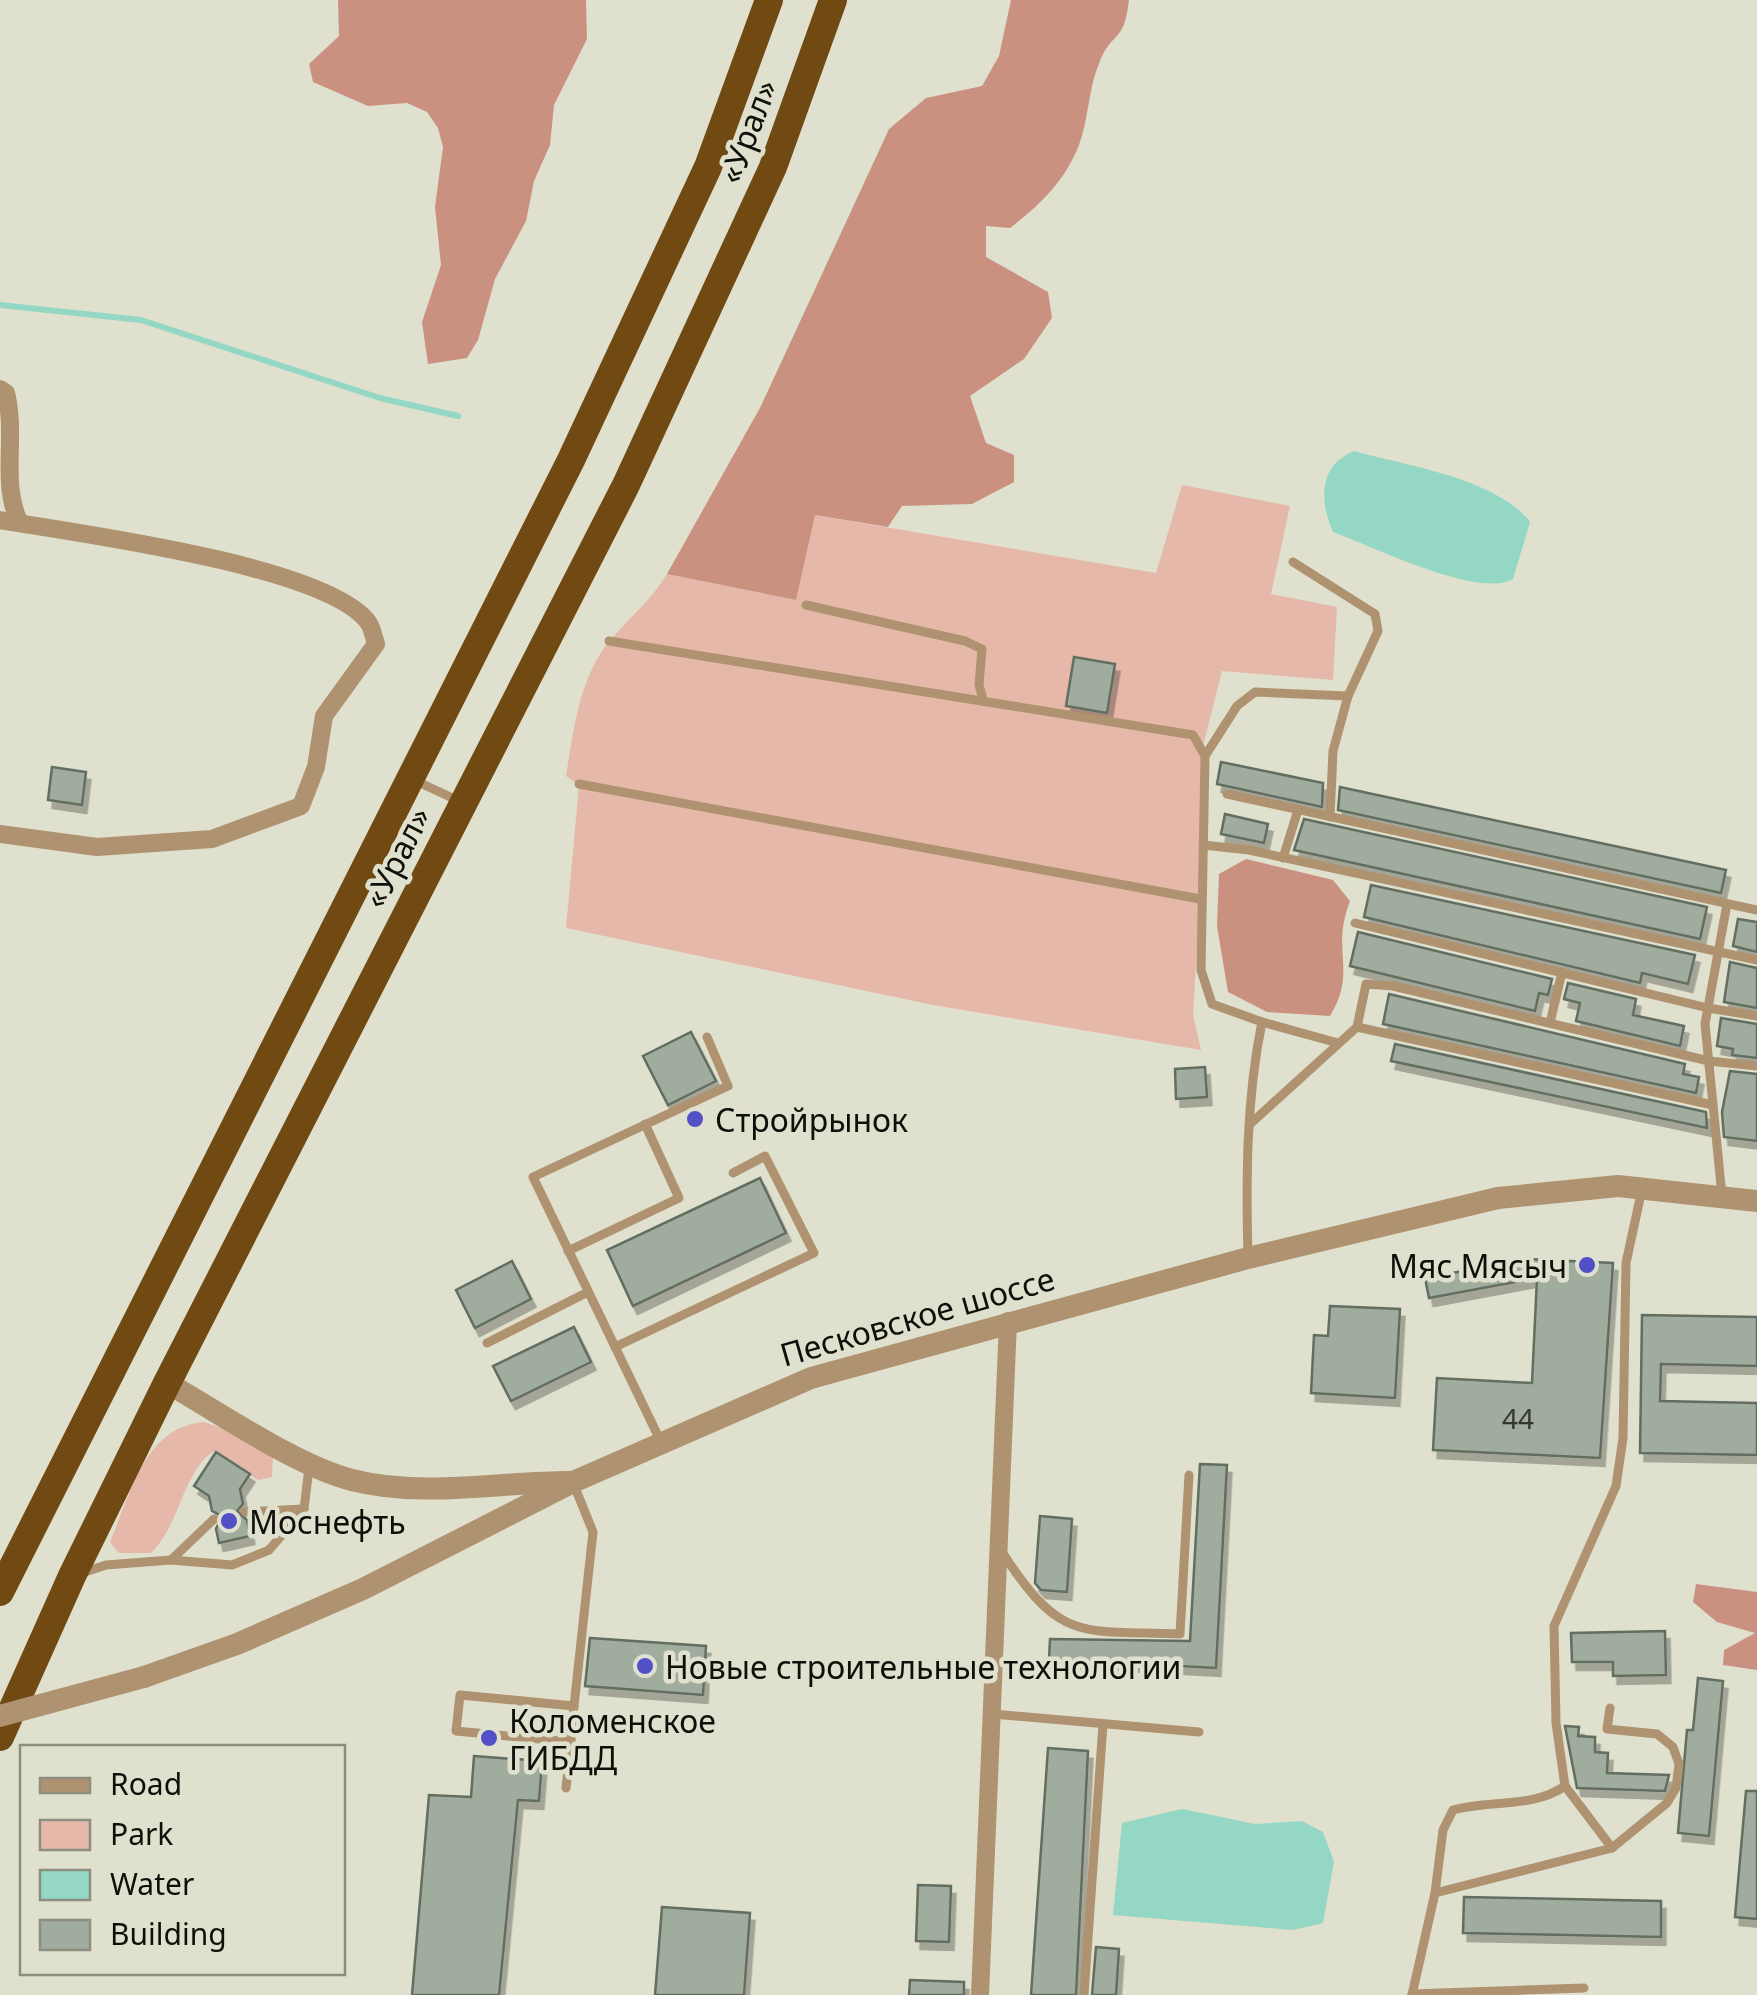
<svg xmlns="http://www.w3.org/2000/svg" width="1757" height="1995" viewBox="0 0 1757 1995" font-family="'Noto Sans',sans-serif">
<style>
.green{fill:#e6b8aa}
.forest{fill:#ca9180}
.water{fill:#93d7c4}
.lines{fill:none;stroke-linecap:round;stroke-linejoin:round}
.stream{stroke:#93d7c4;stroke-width:6}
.building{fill:#a0ac9e;stroke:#626e61;stroke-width:2.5;filter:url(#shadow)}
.service{stroke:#af926f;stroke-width:9}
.minor{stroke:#af926f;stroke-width:18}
.tertiary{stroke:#af926f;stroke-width:22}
.trunk{stroke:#704a12;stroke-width:28}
.tertiary-bridge{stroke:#af926f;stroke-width:22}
.poi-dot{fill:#5250c7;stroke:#e0e0ce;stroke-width:4}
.labels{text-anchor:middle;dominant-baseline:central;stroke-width:9;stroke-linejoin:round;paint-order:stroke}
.number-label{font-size:28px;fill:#34372f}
.street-label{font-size:32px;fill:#10100a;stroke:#e0e0ce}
.poi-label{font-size:32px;fill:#10100a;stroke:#e0e0ce;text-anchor:start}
</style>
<defs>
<filter id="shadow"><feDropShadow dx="4.5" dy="8" stdDeviation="0" flood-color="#0004"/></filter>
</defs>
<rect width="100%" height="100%" fill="#e0e0ce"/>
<g class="green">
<path d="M1182 485 1290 506 1271 594 1337 607 1333 680 1222 671 1202 750 1203 845 1193 1015 1201 1050 933 1005 566 928 579 785 566 776C574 728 579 676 612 638 631 616 652 599 667 574L796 600 814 515 1156 573Z"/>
<path d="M204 1422 231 1431 273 1458 272 1477 258 1480 214 1451C183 1471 180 1525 151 1553H119L110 1542C131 1494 144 1427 204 1422Z"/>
</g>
<g class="forest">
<polygon points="338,0 586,0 587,39 554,105 550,145 534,181 526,221 495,279 478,340 467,358 428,364 422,322 441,265 435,207 443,147 438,128 427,112 407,103 368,106 313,82 309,64 339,36"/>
<path d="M1011 0H1129C1124 44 1113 30 1100 61 1088 88 1089 118 1079 145 1065 181 1040 205 1010 228L986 226V257L1048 292 1052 318 1024 359 970 396 986 443 1014 455V482L972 504 902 506 888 527 815 515 796 600 667 574 761 406 889 129 926 98 982 86 999 56Z"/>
<path d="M1246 859 1333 880 1350 901C1330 953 1358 969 1330 1016L1267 1012 1228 992 1217 926 1219 874Z"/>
<polygon points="1696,1584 1757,1592 1757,1670 1723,1665 1724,1650 1755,1633 1717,1622 1693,1602"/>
</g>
<g class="water">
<path d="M1354 451C1407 466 1496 478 1530 522L1513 579C1478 599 1372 546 1333 532 1319 501 1319 465 1354 451Z"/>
<polygon points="1182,1809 1255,1824 1302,1821 1323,1832 1334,1862 1323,1923 1293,1930 1113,1915 1122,1823"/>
</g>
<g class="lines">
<polyline class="stream" points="0,305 141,320 380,398 458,416"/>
</g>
<g class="building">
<polygon points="1074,657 1115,664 1107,713 1066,706"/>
<polygon points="1221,762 1323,783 1322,807 1217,784"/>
<polygon points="52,767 86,772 82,805 48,800"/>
<polygon points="1340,787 1726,870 1721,893 1338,810"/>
<polygon points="1225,814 1268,824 1264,843 1221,834"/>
<polygon points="1304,819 1707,907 1700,939 1294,850"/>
<polygon points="1371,885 1695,955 1688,984 1642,973 1640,983 1364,917"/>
<polygon points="1738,919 1757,922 1757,952 1733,946"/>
<polygon points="1358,932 1552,979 1548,995 1539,993 1535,1011 1350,966"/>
<polygon points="1730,962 1757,968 1757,1008 1724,1002"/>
<polygon points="1568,983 1636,999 1633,1015 1684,1026 1680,1046 1576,1021 1580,1003 1564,999"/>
<polygon points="1389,994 1685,1064 1683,1074 1699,1077 1696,1093 1383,1024"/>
<polygon points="1721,1018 1757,1024 1757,1058 1732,1055 1733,1049 1717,1046"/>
<polygon points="691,1032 716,1081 668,1105 643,1056"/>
<polygon points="1395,1044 1706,1112 1707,1128 1391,1061"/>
<polygon points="1205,1067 1207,1097 1176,1099 1175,1069"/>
<polygon points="1730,1071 1757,1074 1757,1141 1724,1137 1722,1112"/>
<polygon points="760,1178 786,1233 633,1306 607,1250"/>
<polygon points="1527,1259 1613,1263 1600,1458 1433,1450 1437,1378 1532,1383 1537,1278 1429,1298 1425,1278"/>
<polygon points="512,1261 531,1299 475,1328 456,1290"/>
<polygon points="1330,1306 1400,1309 1395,1398 1311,1393 1314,1335 1328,1336"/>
<polygon points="1642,1315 1757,1317 1757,1366 1661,1364 1660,1401 1757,1403 1757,1455 1640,1453"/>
<polygon points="574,1327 591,1362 511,1401 493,1366"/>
<polygon points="216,1452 250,1474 240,1489 243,1504 237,1511 247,1520 250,1536 219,1543 216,1529 222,1516 212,1511 209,1496 194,1486"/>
<polygon points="1200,1464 1227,1465 1216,1668 1049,1659 1050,1639 1190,1641"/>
<polygon points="1040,1516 1072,1519 1067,1592 1041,1590 1035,1583"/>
<polygon points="1665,1631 1666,1675 1613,1676 1613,1662 1572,1662 1571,1633"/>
<polygon points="590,1638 706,1646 703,1695 585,1686"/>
<polygon points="1698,1678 1723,1681 1709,1836 1678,1833 1687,1730 1693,1730"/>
<polygon points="1565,1726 1579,1727 1578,1736 1595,1737 1595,1752 1608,1753 1607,1773 1669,1775 1665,1791 1577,1788"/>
<polygon points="1048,1748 1088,1751 1076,1995 1031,1995"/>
<polygon points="474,1756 542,1761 539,1801 518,1800 499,1995 412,1995 429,1795 471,1797"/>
<polygon points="1746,1791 1757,1791 1757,1919 1735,1917"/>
<polygon points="918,1885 951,1886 949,1942 916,1941"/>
<polygon points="1464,1897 1661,1901 1661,1937 1463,1933"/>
<polygon points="662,1907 750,1913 744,1995 655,1995"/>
<polygon points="1096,1947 1119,1949 1116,1995 1092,1995"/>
<polygon points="910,1980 964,1982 964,1995 909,1995"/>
</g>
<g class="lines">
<g class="service">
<polyline points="806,605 965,641 982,649 979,685 983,699"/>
<polyline points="609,641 1193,735 1205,756"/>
<polyline points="416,781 461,802"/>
<polyline points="579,784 1200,899"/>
<polyline points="1227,794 1757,910"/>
<polyline points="1330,817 1333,751 1348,696"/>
<polyline points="1203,845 1249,850 1757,960"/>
<polyline points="1283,858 1298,810"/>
<polyline points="1355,923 1708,1008 1757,1016"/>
<polyline points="1262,1022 1338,1043"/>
<polyline points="1550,1023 1562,972"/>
<polyline points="1357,1027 1713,1105"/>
<polyline points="1249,1125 1357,1027 1366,984 1393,986 1709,1061 1757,1066"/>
<polyline points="1722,1196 1705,1024 1727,904"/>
<polyline points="568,1251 679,1198 645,1124"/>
<path d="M1248 1258C1246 1179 1246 1100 1262 1022L1212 1004 1201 970 1205 756 1237 706 1255 692 1348 696 1378 631 1375 614 1293 562"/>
<polyline points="487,1343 588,1292"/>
<polyline points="615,1347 814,1253 765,1156 733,1173"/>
<polyline points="661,1442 533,1177 728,1086 707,1037"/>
<polyline points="245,1512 304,1509"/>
<path d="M1002 1552C1061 1643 1079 1630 1180 1634L1189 1475"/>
<polyline points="171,1560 214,1519"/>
<polyline points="79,1574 106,1565 171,1560 232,1565 269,1550 304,1509 309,1468"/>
<polyline points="993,1714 1199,1732"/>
<polyline points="571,1742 574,1706"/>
<polyline points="566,1788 571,1742 456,1731 460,1695 574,1706 593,1532 574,1485"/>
<polyline points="1612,1848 1565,1786 1556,1723 1554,1626 1616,1486 1623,1438 1626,1263 1642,1189"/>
<polyline points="1435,1893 1612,1848 1667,1803 1676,1788 1679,1764 1673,1747 1657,1734 1607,1729 1610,1708"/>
<polyline points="1412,1994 1584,1988"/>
<polyline points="1084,1995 1103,1724"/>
<path d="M1412 1995 1435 1893 1443 1830 1453 1810C1490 1800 1534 1808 1565 1786"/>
</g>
<g class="minor">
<path d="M0 389 6 393C17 437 0 485 20 523"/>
<path d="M0 520C75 533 325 565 368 622 372 627 374 638 376 644L324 716 316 767 301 806 212 839 97 847 0 834"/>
<polyline points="980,1995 1008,1321"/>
</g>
<g class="tertiary">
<path d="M167 1383C219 1412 296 1466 352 1480 422 1498 499 1482 569 1482"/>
<polyline points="144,1677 237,1644 363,1589 573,1482 811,1378 1248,1258 1498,1198 1618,1186 1757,1201"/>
</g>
<g class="trunk">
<polyline points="0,1592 571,460 708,167 769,0"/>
<polyline points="0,1737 72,1576 167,1383 626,485 773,167 833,0"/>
</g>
<polyline class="tertiary-bridge" points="0,1716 144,1677"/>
</g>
<g class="poi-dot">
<circle cx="695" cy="1119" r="10"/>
<circle cx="1587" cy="1265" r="10"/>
<circle cx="229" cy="1521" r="10"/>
<circle cx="645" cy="1666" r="10"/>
<circle cx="489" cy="1738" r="10"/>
</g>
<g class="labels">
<g class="number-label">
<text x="1518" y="1418">44</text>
</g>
<g class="street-label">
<text transform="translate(747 131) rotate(-69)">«Урал»</text>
<text transform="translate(396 857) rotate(-63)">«Урал»</text>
<text transform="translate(917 1316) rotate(-16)">Песковское шоссе</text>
</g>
<g class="poi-label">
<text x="715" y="1119">Стройрынок</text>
<text x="1567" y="1265" text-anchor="end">Мяс Мясыч</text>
<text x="249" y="1521">Моснефть</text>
<text x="665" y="1666">Новые строительные технологии</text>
<text x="509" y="1720">Коломенское<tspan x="509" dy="37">ГИБДД</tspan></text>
</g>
</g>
<rect x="20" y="1745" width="325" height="230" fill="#e0e0ce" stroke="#8d8d80" stroke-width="2.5"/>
<rect x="40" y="1778" width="50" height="15" fill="#af926f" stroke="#8d8d80" stroke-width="2.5"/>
<text x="110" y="1795" font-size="30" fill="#10100a">Road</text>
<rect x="40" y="1820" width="50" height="30" fill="#e6b8aa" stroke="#8d8d80" stroke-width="2.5"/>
<text x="110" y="1845" font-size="30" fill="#10100a">Park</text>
<rect x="40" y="1870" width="50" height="30" fill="#93d7c4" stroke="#8d8d80" stroke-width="2.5"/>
<text x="110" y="1895" font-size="30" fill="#10100a">Water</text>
<rect x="40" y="1920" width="50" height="30" fill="#a0ac9e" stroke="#8d8d80" stroke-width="2.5"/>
<text x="110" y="1945" font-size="30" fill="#10100a">Building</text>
</svg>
